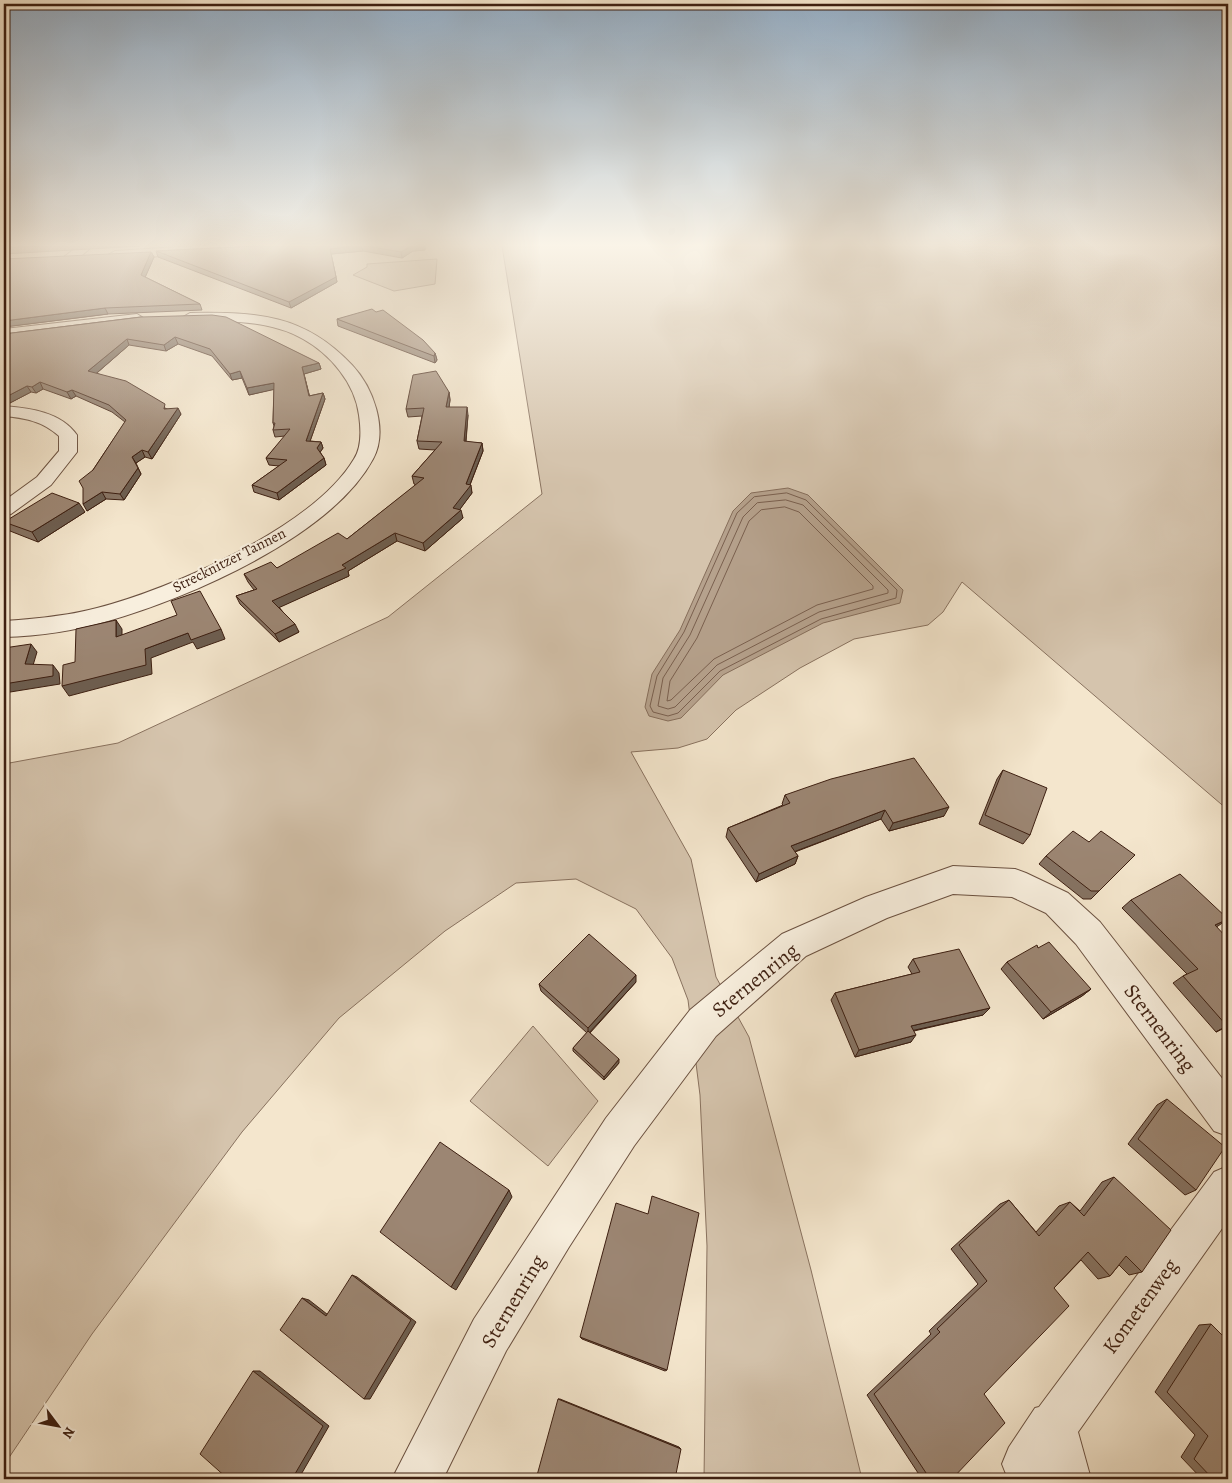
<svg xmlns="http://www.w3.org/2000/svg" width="1232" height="1483" viewBox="0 0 1232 1483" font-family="Alegreya,serif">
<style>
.green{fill:#d5c4ad;stroke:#89725f}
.water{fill:#b6a28d;stroke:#866e5b}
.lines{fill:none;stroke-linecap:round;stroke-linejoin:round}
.shore{stroke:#7a604f;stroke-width:1}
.minor-casing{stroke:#6b5140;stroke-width:2}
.minor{fill:#f8efde;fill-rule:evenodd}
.wall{fill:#867363;stroke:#3d1f11}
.shaded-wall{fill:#6d5e50;stroke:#3d1f11}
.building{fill:#9c8673;stroke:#3d1f11}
.labels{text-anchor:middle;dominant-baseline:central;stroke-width:4.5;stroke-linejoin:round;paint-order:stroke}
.far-street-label{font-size:15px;fill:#3d1f11;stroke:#f8efde}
.near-street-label{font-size:21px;fill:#3d1f11;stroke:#f8efde}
</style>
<rect width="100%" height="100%" fill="#f4e6cd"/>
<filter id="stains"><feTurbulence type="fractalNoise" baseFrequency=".004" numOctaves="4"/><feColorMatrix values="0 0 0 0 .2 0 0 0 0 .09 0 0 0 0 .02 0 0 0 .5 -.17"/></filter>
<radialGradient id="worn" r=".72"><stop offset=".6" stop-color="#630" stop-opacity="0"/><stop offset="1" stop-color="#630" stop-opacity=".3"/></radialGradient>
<g class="green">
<polygon points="502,246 1228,246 1228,810 962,582 943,612 928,625 854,639 800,668 736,710 707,739 678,748 631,752 691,859 716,977 749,1037 811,1270 862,1479 704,1479 707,1246 700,1095 688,1000 672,958 636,909 576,879 516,883 445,931 339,1018 242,1132 92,1334 4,1465 4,764 118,743 388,617 542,494"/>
<polygon points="437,259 435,284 394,291 353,275 367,267 367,264"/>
<polygon points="533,1026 598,1101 548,1166 470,1101"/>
</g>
<polygon class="water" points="788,488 808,495 903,590 900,603 823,623 723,675 681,718 668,721 649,716 645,707 652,674 680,630 733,511 751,493"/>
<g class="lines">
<g class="shore">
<polygon points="787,493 806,500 897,590 896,598 821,619 720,671 678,713 668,716 653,712 650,706 657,676 684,632 737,513 754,497"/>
<polygon points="786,500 803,505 888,590 888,593 819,612 717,665 675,707 668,709 658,706 663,678 690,635 743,517 757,503"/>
<polygon points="785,507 799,512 873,586 873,589 817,605 714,659 671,700 667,701 670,681 697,638 749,521 761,510"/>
</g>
<g class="minor-casing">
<g id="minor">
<polygon points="78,246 93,246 76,260 66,260 64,257"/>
<polygon points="193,246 264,246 258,250 115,259 108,255 115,251"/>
<path d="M190 313C257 312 304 314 352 365 373 387 389 430 373 459 332 536 189 598 108 621 74 631 39 636 4 637V621C35 619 67 616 97 608 171 589 314 527 354 459 362 447 361 429 359 415 355 383 330 354 303 339 279 325 249 322 222 321 210 321 197 323 185 320L183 317Z"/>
<polygon points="137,314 145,319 142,322 4,339 4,329"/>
<path d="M4 406C30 408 61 412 77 435V452L51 485 11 514 4 516V501L37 477 59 451V436C42 421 25 418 4 416Z"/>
<polygon points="953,866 1015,869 1026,873 1068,893 1100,922 1228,1086 1228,1136 1214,1131 1076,944 1046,913 1012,897 953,894 887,918 806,956 716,1036 634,1146 569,1247 506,1351 443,1479 392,1479 474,1319 606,1118 690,1010 782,934 866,897"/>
<polygon points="1228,1166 1228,1220 1078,1432 1091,1479 1008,1479 1002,1464 1009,1447 1035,1408 1039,1407 1214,1172"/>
</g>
</g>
<use href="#minor" class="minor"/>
</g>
<g class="wall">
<polygon points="4,246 140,246 4,254"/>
<polygon points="256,246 425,246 425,250 413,251 402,258 363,251 331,254 337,282 291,308 158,257 156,251"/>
<polygon points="151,252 154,257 145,277 200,304 202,310 108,314 4,327"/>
<polygon points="141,317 319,363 321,369 304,374 309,396 323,393 325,399 310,441 321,442 323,448 320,452 324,458 326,465 279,500 254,492 252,485 279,466 269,465 266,458 285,436 275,437 273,430 274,426 273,423 274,389 249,395 242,378 232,380 212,356 178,344 166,351 129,345 97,373 167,409 181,414 152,459 145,457 136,463 141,474 124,500 106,499 87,511 93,470 125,422 112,412 76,396 71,399 43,389 36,393 31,392 8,404 4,405 4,334"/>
<polygon points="337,319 435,353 437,360 435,363 338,326"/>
<polygon points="449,392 450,400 449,407 468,415 466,442 482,443 483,451 470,485 472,493 459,510 463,518 425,551 397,541 348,571 349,576 279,607 299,632 279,642 240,604 236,596 254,590 248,582 244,574 277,568 347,539 416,485 414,484 412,476 435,450 419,449 417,441 422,416 408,417 406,409"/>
<polygon points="85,512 38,542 10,531 4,522"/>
<polygon points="1003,770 1030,835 1023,844 979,824 997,779"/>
<polygon points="785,795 944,816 889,831 881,819 795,852 798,856 795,864 756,882 726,837 728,828 783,805 782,804"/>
<polygon points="1089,842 1135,855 1091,899 1083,899 1039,864 1046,856"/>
<polygon points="1131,900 1217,927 1228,1026 1216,1032 1173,983 1183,976 1187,974 1122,908"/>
<polygon points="1038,948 1091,989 1082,996 1043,1019 1001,969 1007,962"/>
<polygon points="913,959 983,1015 914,1031 911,1042 855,1057 831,1000 835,993 912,974 908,967"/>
<polygon points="636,982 590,1033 619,1063 604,1080 573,1051 573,1048 587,1033 541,991 539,984"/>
<polygon points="1167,1099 1196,1190 1185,1195 1128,1144 1157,1105"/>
<polygon points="1114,1177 1142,1272 1129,1275 1119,1265 1110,1276 1098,1279 1081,1260 1054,1288 984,1394 952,1479 922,1479 867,1395 931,1334 929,1331 978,1284 951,1249 1000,1204 1009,1200 1036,1232 1059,1206 1070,1202 1080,1211 1102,1182"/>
<polygon points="1211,1324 1228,1479 1202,1479 1181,1457 1195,1435 1155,1392 1199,1325"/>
<polygon points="580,1337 667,1370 665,1371 582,1339"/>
</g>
<g class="shaded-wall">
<polygon points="354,246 361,246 363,251 331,254 337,282 291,308 289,302 330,249"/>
<polygon points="411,246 425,246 425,250 413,251 402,258 401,252"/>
<polygon points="151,252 154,257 144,280 141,275"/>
<polygon points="105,308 108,314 4,327 4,321"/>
<polygon points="175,337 178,344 166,351 164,345"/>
<polygon points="127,339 129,345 92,377 88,371"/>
<polygon points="435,353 437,360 435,363 434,356"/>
<polygon points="319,363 321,369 304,374 311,402 302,367"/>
<polygon points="240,371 242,378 232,380 230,374"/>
<polygon points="40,382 43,389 36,393 32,387"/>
<polygon points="274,383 276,389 249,395 247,388"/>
<polygon points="27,386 31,392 8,404 4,398"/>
<polygon points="72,390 76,396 71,399 67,392"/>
<polygon points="449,392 450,400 448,415 446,407"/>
<polygon points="323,393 325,399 308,447 306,441"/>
<polygon points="467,407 468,415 465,449 464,441"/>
<polygon points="178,408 181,414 152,459 148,452"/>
<polygon points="321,442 323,448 319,454 317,448"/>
<polygon points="482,443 483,451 469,487 471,485 472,493 455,516 453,508 466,484"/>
<polygon points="142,450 145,457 136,463 132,457"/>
<polygon points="324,458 326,465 279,500 277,493"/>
<polygon points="138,468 141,474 124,500 120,494"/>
<polygon points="102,492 106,499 87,511 83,504"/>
<polygon points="79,503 85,512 38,542 32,532"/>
<polygon points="461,510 463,518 425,551 423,543"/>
<polygon points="395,533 397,541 348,571 349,576 276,609 272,601 342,565"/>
<polygon points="116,620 122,629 122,647 116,637"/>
<polygon points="295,624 299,632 279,642 275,634"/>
<polygon points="221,629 225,639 197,649 193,642 151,658 152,674 69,696 62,686 145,649 188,633"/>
<polygon points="31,644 37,652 31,672 25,664"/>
<polygon points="53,665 59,673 60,684 4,693 4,684"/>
<polygon points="949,807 944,816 889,831 893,823"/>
<polygon points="885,810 881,819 788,854 791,846"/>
<polygon points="798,856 795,864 756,882 759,874"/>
<polygon points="1228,919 1218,926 1205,933 1215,925"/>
<polygon points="636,975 636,982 588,1034 588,1028"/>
<polygon points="1091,989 1082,996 1043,1019 1051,1012"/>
<polygon points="990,1008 983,1015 906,1032 911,1026"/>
<polygon points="1228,1025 1228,1026 1216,1032"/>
<polygon points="916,1035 911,1042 855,1057 859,1050"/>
<polygon points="619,1059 619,1063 604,1080 604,1077"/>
<polygon points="509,1190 512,1197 456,1290 451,1287"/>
<polygon points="352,1275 357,1277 416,1322 370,1399 364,1399"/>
<polygon points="302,1298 309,1300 332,1318 326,1316"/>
<polygon points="253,1371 260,1371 329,1426 299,1478 300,1479 292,1479"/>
<polygon points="558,1399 560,1399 679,1447 681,1449"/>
</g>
<g class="building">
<polygon points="4,246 37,246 4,248"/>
<polygon points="256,246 354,246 330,249 336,277 289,302 156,251"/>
<polygon points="366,246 411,246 401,252"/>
<polygon points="151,252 141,275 200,304 105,308 4,321 4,259"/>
<polygon points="372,309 376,312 383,310 423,340 435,353 434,356 337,319"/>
<polygon points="212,315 226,317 319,363 302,367 309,396 323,393 306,441 321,442 317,448 324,458 277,493 252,485 287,460 266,458 290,429 273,430 275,423 273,423 274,383 247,388 240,371 230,374 210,349 175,337 164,345 127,339 88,371 126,381 165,404 164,409 178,408 148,452 142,450 132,457 138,468 120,494 102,492 83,504 83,488 79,481 93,470 126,420 109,405 72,390 67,392 40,382 32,387 27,386 4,398 4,334 141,317"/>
<polygon points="436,371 449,392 446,407 467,407 464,441 482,443 466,484 471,485 453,508 461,510 423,543 395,533 342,565 346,568 272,601 295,624 275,634 236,596 257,589 244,574 271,562 277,568 338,533 347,539 424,478 412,476 442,442 417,441 424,408 406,409 413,375"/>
<polygon points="52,493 79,503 32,532 4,522"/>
<polygon points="200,591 221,629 191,640 188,633 145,649 146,665 62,686 63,665 75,662 76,629 116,620 116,637 177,615 171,601"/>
<polygon points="31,644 25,664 53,665 53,676 4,684 4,648"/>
<polygon points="914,758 949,807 893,823 885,810 791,846 798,856 759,874 728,828 790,803 785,795 831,779"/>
<polygon points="1003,770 1047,788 1030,835 985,815"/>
<polygon points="1073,831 1089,842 1101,831 1135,855 1099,891 1091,891 1046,856"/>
<polygon points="1180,874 1228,919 1215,925 1228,939 1228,1025 1227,1026 1183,976 1198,969 1131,900"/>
<polygon points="589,934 636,975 588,1028 539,984"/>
<polygon points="1049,942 1091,989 1051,1012 1007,962 1037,945 1038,948"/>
<polygon points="959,949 990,1008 911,1026 916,1035 859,1050 835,993 920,972 913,959"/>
<polygon points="588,1031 619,1059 604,1077 573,1048"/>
<polygon points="1167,1099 1225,1147 1196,1190 1138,1139"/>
<polygon points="440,1142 509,1190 451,1287 380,1232"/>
<polygon points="1114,1177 1171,1230 1142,1272 1126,1256 1110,1276 1088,1252 1054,1288 1069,1306 984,1394 1005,1423 952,1479 930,1479 874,1394 940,1332 937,1329 987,1281 959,1245 1009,1200 1039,1236 1070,1202 1084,1216"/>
<polygon points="652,1196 699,1213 667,1370 580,1337 616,1203 648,1214"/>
<polygon points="352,1275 411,1320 364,1399 280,1330 302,1298 326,1316"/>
<polygon points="1211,1324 1228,1341 1228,1479 1213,1479 1194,1459 1208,1436 1167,1392"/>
<polygon points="253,1371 323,1426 292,1479 228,1479 200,1454"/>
<polygon points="558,1399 681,1449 675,1479 536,1479"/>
</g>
<linearGradient id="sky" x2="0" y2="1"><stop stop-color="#94adc4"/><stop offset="0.54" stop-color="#faf4e8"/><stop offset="1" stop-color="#faf4e8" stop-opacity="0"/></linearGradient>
<rect width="1232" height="454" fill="url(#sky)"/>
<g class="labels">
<g class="far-street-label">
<text transform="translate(229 560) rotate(-27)">Strecknitzer Tannen</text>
</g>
<g class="near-street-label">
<text transform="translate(755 980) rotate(-39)">Sternenring</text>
<text transform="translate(1160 1028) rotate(53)">Sternenring</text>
<text transform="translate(513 1301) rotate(-59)">Sternenring</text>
<text transform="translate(1140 1306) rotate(-54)">Kometenweg</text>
</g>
</g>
<rect width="1232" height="1483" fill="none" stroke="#f4e6cd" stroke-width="20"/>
<rect x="5" y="5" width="1222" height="1473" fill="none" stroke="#3d1f11" stroke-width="2.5"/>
<rect x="10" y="10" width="1212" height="1463" fill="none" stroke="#3d1f11"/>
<g transform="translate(58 1426) rotate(122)" stroke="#f8efde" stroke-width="4" paint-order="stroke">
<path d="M0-4L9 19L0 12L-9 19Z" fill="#3d1f11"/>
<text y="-8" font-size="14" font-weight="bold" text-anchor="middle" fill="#3d1f11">N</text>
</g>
<rect width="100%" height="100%" filter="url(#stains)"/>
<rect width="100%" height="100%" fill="url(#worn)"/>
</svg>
